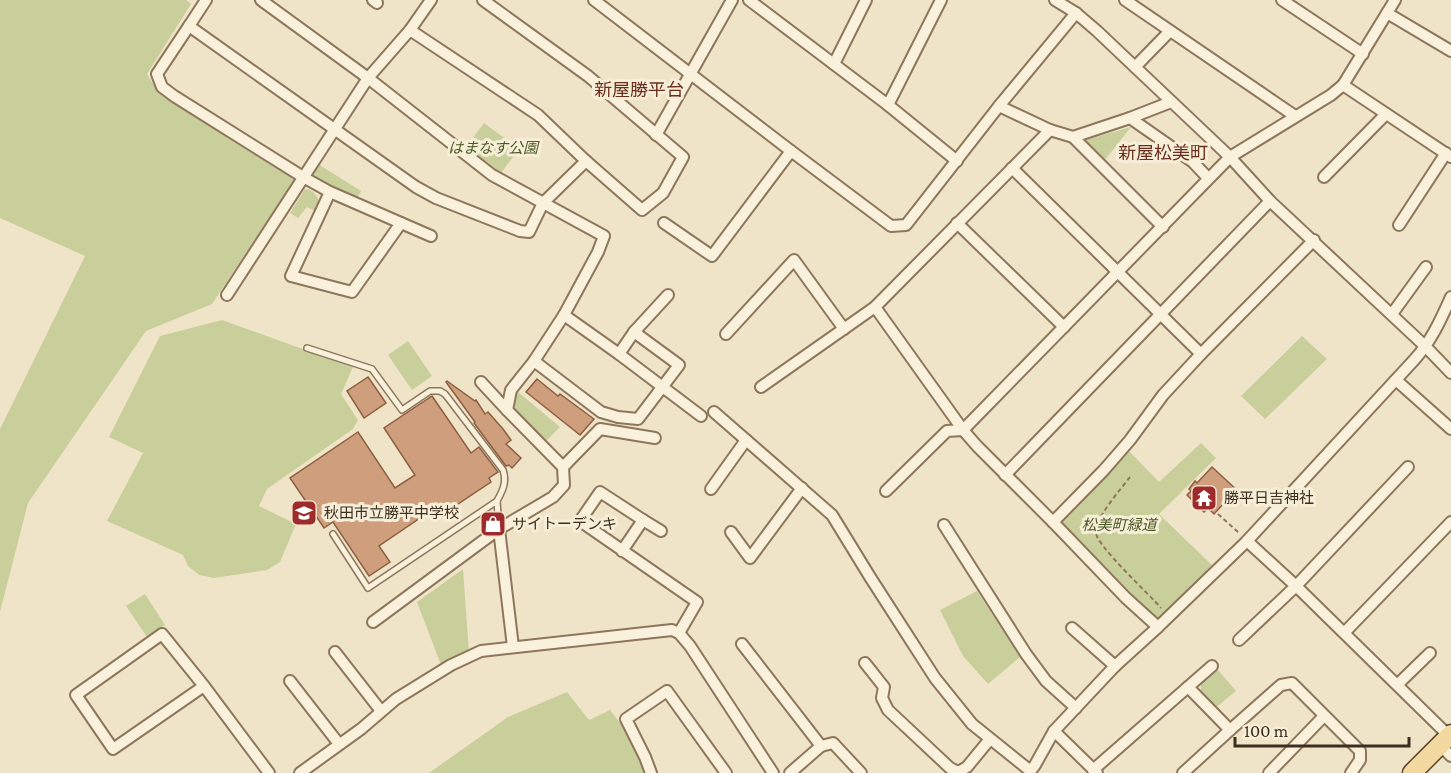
<svg xmlns="http://www.w3.org/2000/svg" width="1451" height="773" viewBox="0 0 1451 773" font-family="'Crimson Pro','Noto Sans JP',serif">
<style>
.green{fill:#c9cf9b}
.building{fill:#cf9f7d;stroke:#8d5f41;stroke-width:1.5}
.lines{fill:none;stroke-linecap:round;stroke-linejoin:round}
.lane-casing{stroke:#8d765c;stroke-width:8}
.street-casing{stroke:#8d765c;stroke-width:14}
.primary-casing{stroke:#5b4430;stroke-width:21}
.path{stroke:#8d765c;stroke-width:2;stroke-dasharray:4.5 3;stroke-linecap:butt}
.lane{stroke:#faf1dc;stroke-width:5}
.street{stroke:#faf1dc;stroke-width:10}
.primary{stroke:#f3d9a0;stroke-width:18}
.labels{text-anchor:middle;dominant-baseline:central;stroke-width:6;stroke-linejoin:round;paint-order:stroke}
.park-label{font-size:15px;font-style:italic;fill:#4d5a26;stroke:#f7eed8}
.poi-label{font-size:15px;fill:#3d2e20;stroke:#f7eed8;text-anchor:start}
.quarter-label{font-size:18px;fill:#6b2e1e;stroke:#f7eed8}
</style>
<rect width="100%" height="100%" fill="#f0e4c8"/>
<g class="green">
<polygon points="0,0 186,0 191,4 147,74 159,93 294,180 212,304 146,331 28,503 0,612 0,429 85,256 0,218"/>
<polygon points="484,123 519,149 501,173 466,147"/>
<polygon points="1131,127 1104,161 1082,141"/>
<polygon points="318,164 361,191 357,199 317,181 312,171"/>
<path d="M305 189C314 190 316 195 320 202L315 211 307 207 298 218 290 213Z"/>
<polygon points="222,320 353,367 341,394 358,420 353,429 267,489 259,506 296,524 280,562 267,570 214,578 199,575 188,566 183,555 107,521 143,453 109,437 160,336"/>
<polygon points="1302,336 1327,359 1265,419 1241,396"/>
<polygon points="408,341 432,376 412,390 388,355"/>
<path d="M518 392 560 427 545 442C530 429 505 415 518 392Z"/>
<polygon points="1201,443 1216,458 1159,514 1215,568 1158,622 1127,595 1060,523 1093,490 1128,450 1159,482"/>
<polygon points="463,569 469,653 441,665 417,602"/>
<polygon points="977,591 1020,657 988,684 963,656 940,610"/>
<polygon points="145,594 165,625 147,637 126,606"/>
<polygon points="1218,670 1236,691 1214,709 1201,693 1201,684"/>
<polygon points="567,692 589,720 610,710 632,738 647,773 429,773 508,717"/>
</g>
<g class="building">
<polygon points="368,377 386,403 364,418 347,391"/>
<polygon points="537,379 558,396 560,394 594,419 580,435 526,392"/>
<polygon points="447,381 475,401 476,400 485,414 488,412 503,429 511,440 506,444 521,458 512,468 509,465 506,466 474,423 475,422 446,382"/>
<polygon points="432,396 471,453 479,447 498,472 489,478 491,482 434,520 429,512 379,546 390,562 369,576 333,522 324,528 290,478 358,432 395,488 415,475 384,428"/>
<polygon points="1212,467 1239,492 1229,502 1227,500 1214,514 1208,508 1204,512 1187,495 1191,491 1189,489 1195,481 1197,483"/>
</g>
<g class="lines">
<g class="lane-casing">
<g id="lane">
<path d="M307 348 372 369 402 410 430 391H440L445 394 503 470C507 482 503 490 497 501"/>
<polyline points="333,534 368,588 497,501 499,529"/>
</g>
</g>
<g class="street-casing">
<g id="street">
<polyline points="206,0 189,26 416,187 436,198 520,231 529,232 543,203 586,161 538,115 410,30"/>
<polyline points="261,0 368,78 492,175 604,236 598,252 564,315 534,361 511,390 507,410 563,467 564,485 553,497 499,529 513,647"/>
<polyline points="373,0 377,3"/>
<polyline points="483,0 588,76 683,157 663,193 642,210 586,161"/>
<polyline points="594,0 791,151 891,226 906,225 999,106 1076,13"/>
<polyline points="749,0 888,105 957,161"/>
<polyline points="1055,0 1076,13 1097,31 1230,157 1270,201 1426,347 1451,373"/>
<polyline points="1125,0 1295,116"/>
<polyline points="1282,0 1363,54"/>
<polyline points="1387,13 1451,51"/>
<polyline points="189,26 157,74 162,87 174,96 303,177 330,192 401,223 352,292 291,276 330,192"/>
<polyline points="834,64 866,0"/>
<polyline points="1135,67 1170,31"/>
<polyline points="1343,85 1451,157"/>
<polyline points="888,105 941,0"/>
<polyline points="999,106 1050,130 1073,137 1130,118 1171,102"/>
<polyline points="1130,118 1193,162 1208,178"/>
<polyline points="1050,130 875,307 963,430 977,446 1053,522 1126,598 1158,627"/>
<polyline points="656,135 732,0"/>
<polyline points="1073,137 1163,227"/>
<polyline points="1012,168 1201,354"/>
<polyline points="1324,177 1386,114"/>
<polyline points="401,223 431,236"/>
<polyline points="664,223 712,256 791,151"/>
<polyline points="957,223 1064,327"/>
<polyline points="1399,225 1446,153"/>
<polyline points="227,295 368,78 410,30 431,0"/>
<polyline points="1392,314 1426,267"/>
<polyline points="634,332 668,295"/>
<polyline points="726,334 794,260 844,329"/>
<polyline points="619,354 701,416"/>
<polyline points="534,361 601,412 618,417 638,419 679,365 634,332 619,354 564,315"/>
<polyline points="1396,380 1451,429"/>
<polyline points="481,382 507,410"/>
<polyline points="761,387 875,307"/>
<polyline points="714,412 832,515 870,577 935,678 972,724 1028,769 1032,769 1035,765 1054,731"/>
<polyline points="563,467 600,429 655,438"/>
<polyline points="1005,475 1270,201"/>
<polyline points="711,489 746,440"/>
<polyline points="886,491 947,431 963,430 1230,157 1331,95 1343,85 1395,0"/>
<polyline points="643,520 661,531"/>
<polyline points="1053,522 1104,470 1130,440 1163,395 1201,354 1314,240"/>
<polyline points="944,525 1026,654 1046,681 1076,708"/>
<polyline points="731,532 750,558 802,488"/>
<polyline points="1247,541 1296,586 1449,736"/>
<polyline points="622,551 643,520 600,492 580,521 697,602 679,633"/>
<polyline points="373,622 499,529"/>
<polyline points="1072,628 1115,666"/>
<polyline points="1345,632 1451,522"/>
<polyline points="1239,640 1296,586 1408,467"/>
<polyline points="742,644 821,746 790,773"/>
<polyline points="335,652 381,711"/>
<polyline points="865,663 884,687 882,698 888,710 950,768 958,772 967,767 990,739"/>
<polyline points="290,681 339,744"/>
<polyline points="1398,684 1430,653"/>
<polyline points="204,686 113,749 76,695 162,634 204,686 269,773"/>
<polyline points="1188,687 1230,730 1281,685 1292,683 1360,751 1360,760 1351,773"/>
<polyline points="1440,745 1451,756"/>
<polyline points="821,746 833,743 861,773"/>
<polyline points="1093,770 1212,666"/>
<polyline points="300,773 361,729 396,699 451,665 481,651 672,630 679,633 690,646 773,773"/>
<polyline points="651,773 645,757 626,719 667,691 726,773"/>
<path d="M1097 773 1054 731 1115 666 1158 627 1247 541 1415 359C1432 340 1441 319 1451 297"/>
<polyline points="1183,773 1230,730"/>
<polyline points="1269,773 1324,716"/>
</g>
</g>
<g class="primary-casing">
<polyline id="primary" points="1412,773 1451,734"/>
</g>
<g class="path">
<path d="M1130 477C1121 489 1094 519 1096 533 1097 546 1150 595 1161 608"/>
<polyline points="1218,514 1239,533"/>
</g>
<use href="#lane" class="lane"/>
<use href="#street" class="street"/>
<use href="#primary" class="primary"/>
</g>
<defs>
<g id="temple-square" transform="scale(1.35)"><rect x="-9" y="-9" width="18" height="18" rx="4" fill="#9e2a2b" stroke="#f7eed8"/><path d="M0-6L5-2H3V0L6.5 2.5H4V6H1.5V3h-3V6H-4V2.5H-6.5L-3 0V-2H-5Z" fill="#fff"/></g>
<g id="school-square" transform="scale(1.35)"><rect x="-9" y="-9" width="18" height="18" rx="4" fill="#9e2a2b" stroke="#f7eed8"/><path d="M0-5L7-2L0 1L-7-2ZM-4 1L0 2.5L4 1V4Q0 6-4 4Z" fill="#fff"/></g>
<g id="shop-square" transform="scale(1.35)"><rect x="-9" y="-9" width="18" height="18" rx="4" fill="#9e2a2b" stroke="#f7eed8"/><path d="M-5-2.5h2.3a2.7 3.5 0 0 1 5.4 0H5L5.5 6h-11ZM-1.5-2.5h3a1.5 2.3 0 0 0-3 0Z" fill="#fff"/></g>
</defs>
<g fill-rule="evenodd">
<use href="#temple-square" x="1204" y="498"/>
<use href="#school-square" x="304" y="513"/>
<use href="#shop-square" x="493" y="524"/>
</g>
<g class="labels">
<g class="park-label">
<text x="493" y="148">はまなす公園</text>
<text x="1119" y="525">松美町緑道</text>
</g>
<g class="poi-label">
<text x="1224" y="498">勝平日吉神社</text>
<text x="324" y="513">秋田市立勝平中学校</text>
<text x="512" y="524">サイトーデンキ</text>
</g>
<g class="quarter-label">
<text x="639" y="90">新屋勝平台</text>
<text x="1163" y="153">新屋松美町</text>
</g>
</g>
<path d="M1235 737v9h174v-9" fill="none" stroke="#3d2e20" stroke-width="3"/>
<text x="1244" y="737" font-size="18" fill="#3d2e20" stroke="#f7eed8" stroke-width="4.5" paint-order="stroke">100 m</text>
</svg>
